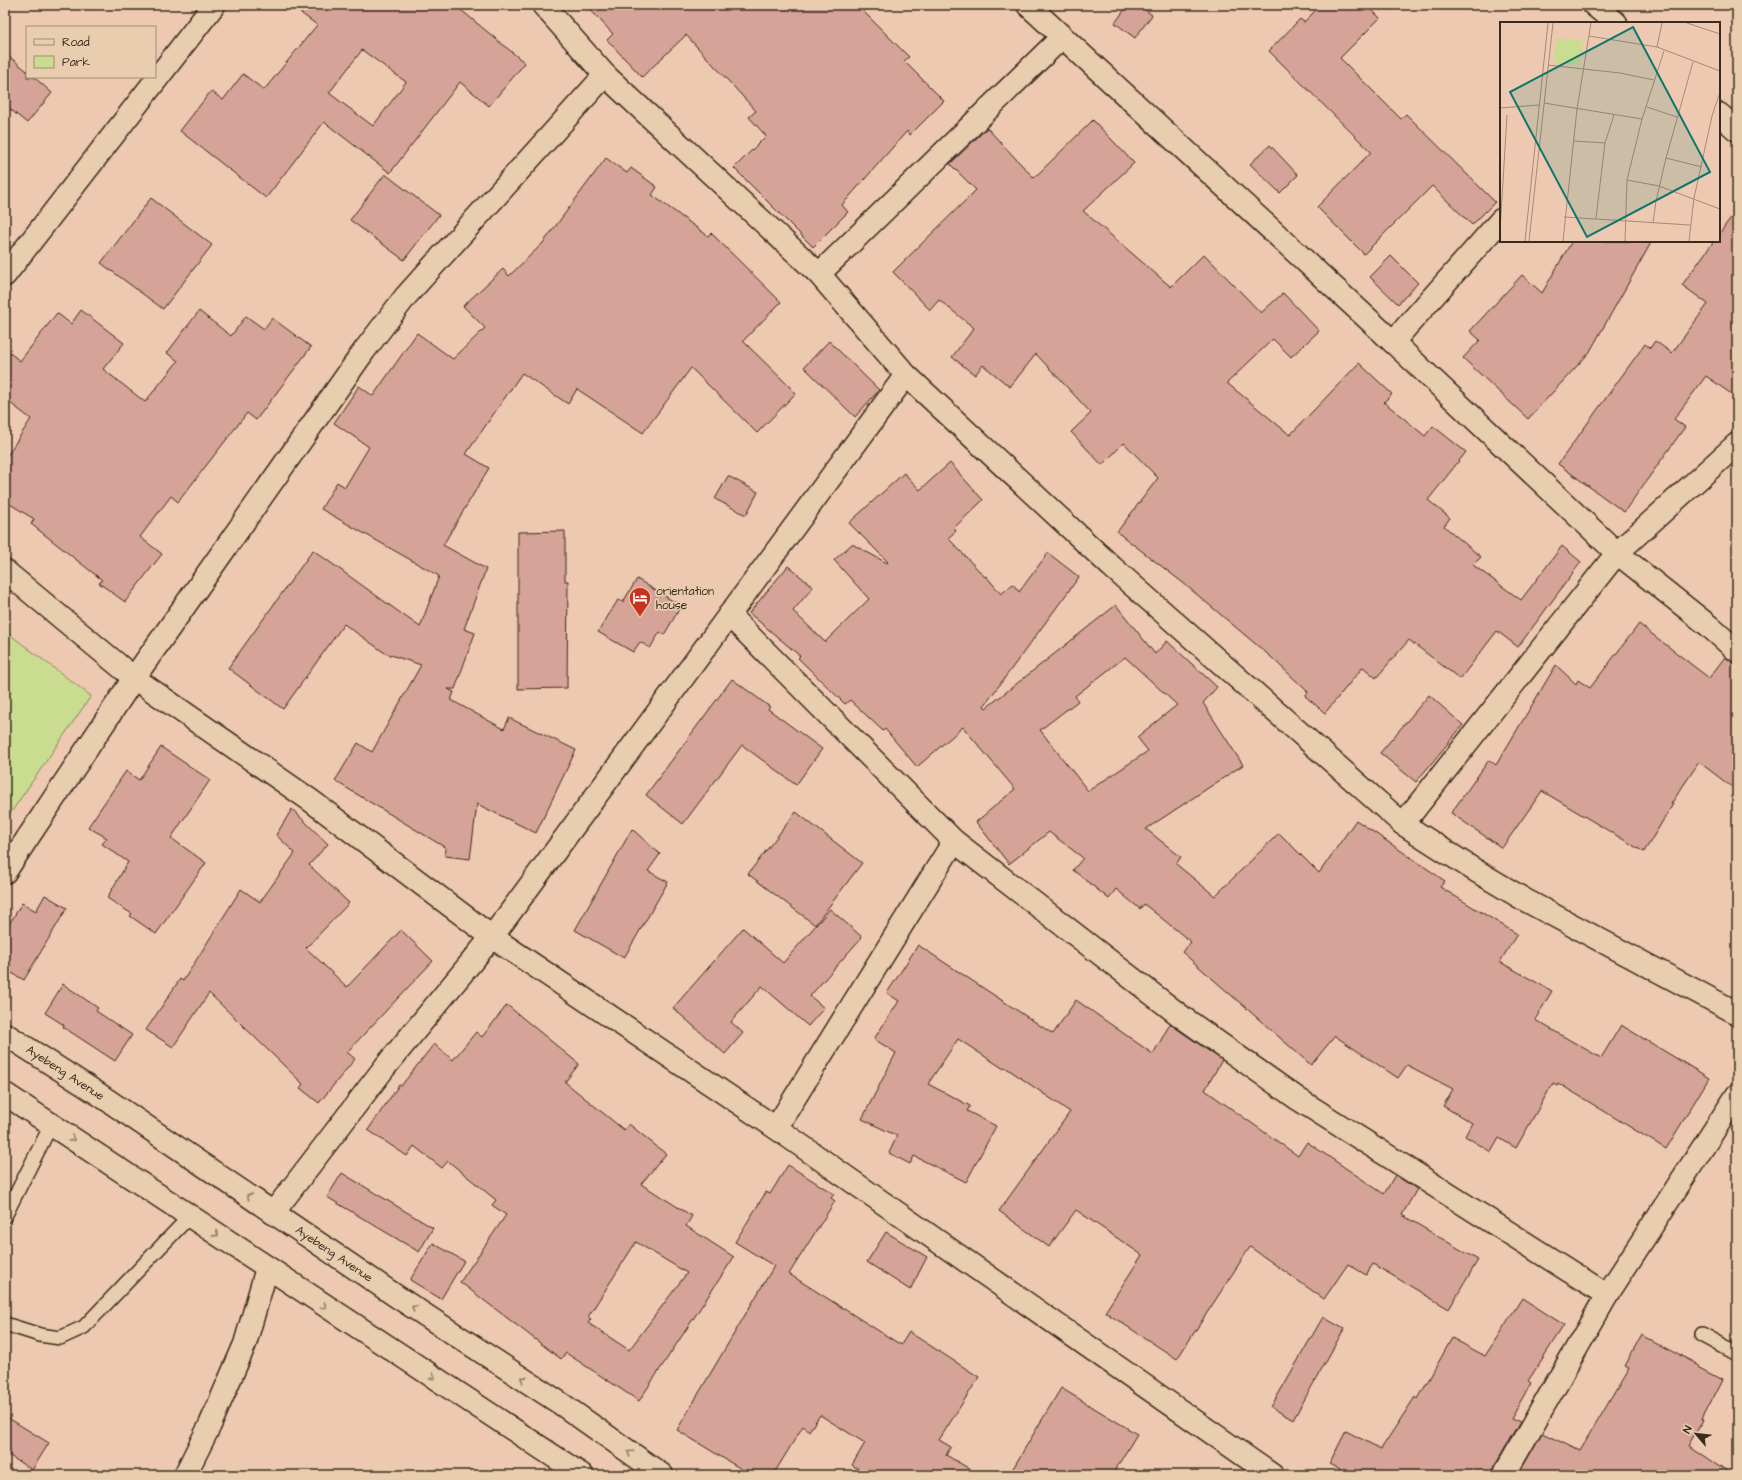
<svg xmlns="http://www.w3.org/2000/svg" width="1742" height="1480" viewBox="0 0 1742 1480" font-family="'Architects Daughter',sans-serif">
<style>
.green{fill:#cadc90;stroke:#828357}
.building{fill:#d5a398;stroke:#3b2a1e;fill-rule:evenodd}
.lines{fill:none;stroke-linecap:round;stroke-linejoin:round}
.service-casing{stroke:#3b2a1e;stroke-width:16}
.minor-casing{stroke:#3b2a1e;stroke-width:25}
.tertiary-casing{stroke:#3b2a1e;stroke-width:25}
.service{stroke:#e8cdaf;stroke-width:13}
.minor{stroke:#e8cdaf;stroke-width:22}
.tertiary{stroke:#e8cdaf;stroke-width:22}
.oneway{stroke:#927c66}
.labels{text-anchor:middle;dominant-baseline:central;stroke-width:3.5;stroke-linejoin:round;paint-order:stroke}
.poi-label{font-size:12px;fill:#3b2a1e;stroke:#e8cdaf;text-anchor:start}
.street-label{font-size:12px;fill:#3b2a1e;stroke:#e8cdaf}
.inset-road{fill:none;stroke:#a68976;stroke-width:1}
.view{fill:#0f766e;fill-opacity:0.15;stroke:#0f766e;stroke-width:2}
.inset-edge{fill:none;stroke:#3b2a1e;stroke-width:2}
</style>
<rect width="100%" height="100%" fill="#eec9b1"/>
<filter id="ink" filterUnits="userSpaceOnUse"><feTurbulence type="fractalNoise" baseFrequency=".025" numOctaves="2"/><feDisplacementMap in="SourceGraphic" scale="8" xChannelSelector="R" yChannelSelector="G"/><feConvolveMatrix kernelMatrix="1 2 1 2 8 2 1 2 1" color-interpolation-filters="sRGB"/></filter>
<g filter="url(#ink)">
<polygon class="green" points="5,631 91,696 5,821"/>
<g class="building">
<path d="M290 5H455L525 63 489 106 460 82 390 173 324 122 266 198 180 131 211 91 223 100 243 74 264 90 317 25ZM362 50 406 82 373 126 329 93Z"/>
<polygon points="586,5 857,5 909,57 904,61 944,101 910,135 907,131 842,205 848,212 813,247 734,168 766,136 749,117 756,111 686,35 642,77 607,40 613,34"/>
<polygon points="1128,5 1139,5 1152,15 1135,38 1115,23"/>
<polygon points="1321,5 1367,5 1380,18 1340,58 1401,119 1406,114 1495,202 1472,225 1432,186 1364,254 1317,207 1371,152 1269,51 1300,19 1304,22"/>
<polygon points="5,53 27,71 27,77 34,77 52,93 27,123 5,105"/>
<polygon points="1093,120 1134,163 1083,211 1171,287 1204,254 1261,313 1283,293 1319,331 1291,357 1273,339 1227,383 1290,435 1359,363 1392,394 1384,402 1425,436 1433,426 1466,452 1428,500 1450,518 1444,526 1481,557 1473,565 1521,600 1562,546 1581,562 1518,647 1497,631 1460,679 1409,640 1376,678 1363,667 1325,713 1305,696 1308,692 1271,657 1182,582 1117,532 1158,478 1124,443 1102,465 1071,432 1091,413 1036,354 1010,387 983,365 975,375 952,357 974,328 939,300 930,310 893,272 976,190 950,164 987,128 1034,178"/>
<polygon points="1270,145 1298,175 1280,193 1250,164"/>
<polygon points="606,158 627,173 631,168 657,187 652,195 708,236 711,233 781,302 743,341 796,393 757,433 691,368 643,433 577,389 568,404 522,373 466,454 489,468 443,545 486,569 464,629 475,633 455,689 448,689 454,692 451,700 504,729 509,718 576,750 536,833 477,804 470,859 445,856 446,848 335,781 358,743 372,752 421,665 385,653 344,624 283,709 228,668 313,550 420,627 439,576 321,509 337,482 345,487 369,447 334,423 359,386 373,396 417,333 453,359 485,328 463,306 503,269 509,276 543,243"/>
<polygon points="385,174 439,215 404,260 350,220"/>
<polygon points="151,198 212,245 163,309 101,263"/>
<polygon points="1737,209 1737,398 1706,376 1674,419 1685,427 1624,512 1558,464 1645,344 1650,348 1655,341 1672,353 1708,304 1682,285 1714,241 1719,241 1719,234"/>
<polygon points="1572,241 1652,241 1589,353 1528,419 1463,358 1480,340 1470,331 1522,275 1542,293"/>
<polygon points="1391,256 1418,283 1398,304 1370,277"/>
<polygon points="81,310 124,343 103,369 145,402 178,361 167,353 199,311 231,336 246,316 264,329 272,318 311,347 256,420 247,413 178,502 171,496 140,537 162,554 125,602 99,583 102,580 31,524 34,519 5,501 5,459 31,419 5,399 5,349 20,361 57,313 71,324"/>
<polygon points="829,341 879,390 855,417 804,367"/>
<path d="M950 463 983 500 954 528 956 531 948 538 985 577 986 576 1001 594 1013 584 1019 592 1048 553 1079 577 984 706 986 708 1116 605 1155 654 1167 641 1217 687 1203 703 1243 765 1146 829 1181 857 1176 864 1215 896 1279 833 1319 873 1356 820 1445 881 1440 887 1517 934 1500 962 1552 991 1535 1020 1601 1058 1621 1025 1709 1078 1666 1149 1558 1083 1557 1085 1553 1083 1516 1148 1499 1138 1491 1152 1465 1136 1472 1123 1443 1106 1453 1089 1407 1065 1398 1078 1335 1036 1311 1065 1182 952 1191 942 1144 904 1140 909 1116 889 1109 899 1073 870 1083 858 1049 832 1009 864 976 822 1015 789 963 727 917 767 885 729 883 731 850 700 845 704 798 658 800 656 749 613 788 566 813 587 793 611 825 642 869 599 834 560 852 544 887 563 888 562 849 523 904 473 920 490ZM1125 657 1177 705 1137 737 1148 751 1088 791 1040 730 1078 701 1075 696Z"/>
<polygon points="728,476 758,492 746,515 715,499"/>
<polygon points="565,531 565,581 568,581 567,688 518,689 518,532"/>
<polygon points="637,579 681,606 664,635 660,632 650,648 640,642 633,652 598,632 618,600 623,602"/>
<polygon points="1639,624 1709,678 1725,657 1734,663 1737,663 1737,791 1699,762 1671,804 1673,804 1644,852 1542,791 1502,848 1451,813 1489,760 1496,765 1556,665 1576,684 1578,680 1590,688"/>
<polygon points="732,679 770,707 768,709 822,749 796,785 742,745 683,824 646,795"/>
<polygon points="1429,695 1463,725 1416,782 1380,753"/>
<polygon points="161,747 210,780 171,838 206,863 156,934 130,916 132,914 107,898 128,862 102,844 107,838 88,827 126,771 139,780"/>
<polygon points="292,809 328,844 309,865 349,903 306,948 347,987 401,930 433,961 347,1052 355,1059 319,1103 300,1088 303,1084 209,993 173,1047 146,1030 180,979 183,981 241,889 260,902 295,853 276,835"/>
<polygon points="796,812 862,863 815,925 748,874"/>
<polygon points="632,829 660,854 648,871 668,882 624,958 575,930"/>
<polygon points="45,895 67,908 24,980 5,969 5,931 22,903 36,911"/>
<polygon points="830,909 862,937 810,996 824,1008 808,1026 762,986 731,1022 743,1033 725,1054 673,1008 743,928 783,963"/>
<polygon points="918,945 1053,1034 1076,1000 1153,1054 1170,1024 1222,1060 1205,1090 1298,1156 1307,1142 1384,1194 1395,1175 1417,1189 1402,1215 1478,1260 1449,1309 1373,1264 1366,1275 1348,1264 1324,1299 1250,1247 1177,1359 1105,1312 1142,1255 1076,1210 1049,1247 999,1211 1070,1112 1005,1067 1004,1069 958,1039 928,1084 970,1106 967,1111 996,1126 966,1182 914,1156 910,1164 889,1153 897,1136 862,1119 896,1053 874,1039 899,1001 887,993"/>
<polygon points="63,984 98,1008 96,1011 132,1035 115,1061 63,1027 64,1025 45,1013"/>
<path d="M507 1005 579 1064 565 1082 624 1130 629 1124 666 1154 641 1184 692 1216 686 1226 734 1257 639 1401 566 1353 561 1359 460 1282 506 1215 492 1205 496 1200 448 1161 442 1168 414 1146 407 1156 368 1130 399 1085 401 1086 434 1044 453 1060 476 1032 482 1037ZM636 1242 687 1273 629 1350 588 1323 591 1319 588 1317Z"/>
<polygon points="788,1165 834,1194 831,1198 835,1201 789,1274 901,1345 909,1332 979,1377 939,1440 951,1447 946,1455 980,1475 868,1475 852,1465 865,1443 820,1415 809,1431 803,1426 773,1475 751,1475 677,1430 774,1266 735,1242 766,1192 770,1194"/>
<polygon points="342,1173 433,1228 419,1252 327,1197"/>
<polygon points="886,1232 927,1257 910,1290 867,1262"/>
<polygon points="433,1243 464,1261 441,1299 410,1280"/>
<polygon points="1522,1298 1564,1325 1528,1381 1531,1383 1511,1418 1520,1422 1493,1469 1492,1475 1336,1475 1339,1469 1329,1464 1346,1431 1381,1449 1415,1397 1418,1399 1452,1338 1485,1356"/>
<polygon points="1323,1317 1344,1329 1293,1420 1271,1407"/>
<polygon points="1642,1335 1723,1378 1702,1419 1704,1420 1690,1445 1734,1475 1518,1475 1542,1433 1580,1451 1629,1368 1625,1366"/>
<polygon points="1061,1388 1137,1434 1112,1475 1009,1475"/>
<polygon points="5,1416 49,1443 32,1470 5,1453"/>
</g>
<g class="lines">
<g class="service-casing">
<g id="service">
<polyline points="5,1216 51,1125"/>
<polyline points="5,1324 40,1335 60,1338 84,1327 189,1217"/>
<polyline points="1702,1335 1737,1354"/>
</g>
</g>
<g class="minor-casing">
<g id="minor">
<polyline points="543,5 605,75 819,274 906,375 1112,567 1403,824 1473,869 1525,900 1737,1013"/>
<polyline points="1028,5 1393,342"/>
<polyline points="1594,5 1616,23"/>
<polyline points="1719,114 1737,130"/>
<polyline points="1501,220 1393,342 1617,553 1709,626 1737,651"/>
<polyline points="819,274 1062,37"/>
<polyline points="5,275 214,5"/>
<polyline points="5,571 134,678 310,800 492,937 776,1128 1272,1475"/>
<polyline points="729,615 954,841 1182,1017 1298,1099 1607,1295"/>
<polyline points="1403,824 1617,553 1737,444"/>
<polyline points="5,872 134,678 364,351 406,296 605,75"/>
<polyline points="776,1128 954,841"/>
<polyline points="273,1213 385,1067 492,937 906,375"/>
<polyline points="185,1475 210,1425 245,1344 267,1268"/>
<polyline points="1504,1475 1607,1295 1737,1095"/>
</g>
</g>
<g class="tertiary-casing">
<g id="tertiary">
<polyline points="5,1034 100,1095 396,1296 560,1403 662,1475"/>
<polyline points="5,1094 582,1475"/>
</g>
</g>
<use href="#service" class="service"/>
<use href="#minor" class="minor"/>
<use href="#tertiary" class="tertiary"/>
</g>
<defs><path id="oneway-chevron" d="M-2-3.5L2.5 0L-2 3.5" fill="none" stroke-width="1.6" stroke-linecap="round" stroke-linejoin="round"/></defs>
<g class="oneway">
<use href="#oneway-chevron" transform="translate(72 1139) rotate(33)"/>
<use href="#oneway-chevron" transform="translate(249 1196) rotate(-146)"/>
<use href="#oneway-chevron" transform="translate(216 1234) rotate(33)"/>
<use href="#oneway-chevron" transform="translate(324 1306) rotate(34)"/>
<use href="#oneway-chevron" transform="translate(414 1308) rotate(-147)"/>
<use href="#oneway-chevron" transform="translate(433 1377) rotate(33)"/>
<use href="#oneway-chevron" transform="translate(523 1379) rotate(-147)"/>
<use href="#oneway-chevron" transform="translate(630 1453) rotate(-145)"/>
</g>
</g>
<defs>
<g id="hotel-pin" transform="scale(1.15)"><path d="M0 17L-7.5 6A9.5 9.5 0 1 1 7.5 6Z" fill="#c8321e" stroke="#e8cdaf"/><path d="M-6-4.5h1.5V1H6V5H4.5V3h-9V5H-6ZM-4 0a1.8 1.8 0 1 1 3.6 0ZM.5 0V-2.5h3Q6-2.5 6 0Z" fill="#fff"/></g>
</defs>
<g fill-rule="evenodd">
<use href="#hotel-pin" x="640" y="598"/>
</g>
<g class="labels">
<g class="poi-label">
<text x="656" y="591">orientation<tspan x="656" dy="14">house</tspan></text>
</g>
<g class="street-label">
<text transform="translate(65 1073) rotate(33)">Ayebeng Avenue</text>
<text transform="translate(334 1254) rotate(34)">Ayebeng Avenue</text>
</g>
</g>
<g transform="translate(1500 22)">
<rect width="220" height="220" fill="#eec9b1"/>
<path d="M56 16 83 19 79 43 53 40Z" fill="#cadc90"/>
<path class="inset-road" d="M187 1 220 12M89 14 157 25 220 49M157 25 162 1M48 43 120 51 154 58M44 81 142 97M147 85 177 95M0 86 39 83M74 119 105 121M166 136 193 40M127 158 159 164 220 187M64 195 190 203M96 196 105 121 114 93M153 201 156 179 166 136 202 145M0 209 7 93M25 219 48 1M29 219 53 1M63 219 77 87 91 1M125 219 127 158 142 97 164 29M189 219 194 176 212 94 220 70"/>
<path class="view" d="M133 5 210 150 87 215 10 70Z"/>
<rect width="220" height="220" class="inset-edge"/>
</g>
<rect width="1742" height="1480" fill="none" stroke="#e8cdaf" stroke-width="20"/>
<rect x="10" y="10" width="1722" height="1460" fill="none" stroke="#3b2a1e" stroke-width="1.5" filter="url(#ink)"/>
<rect x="26" y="26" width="130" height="52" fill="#e8cdaf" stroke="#a38c75"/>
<rect x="34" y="39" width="20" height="6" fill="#e8cdaf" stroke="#a38c75"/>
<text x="62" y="46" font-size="12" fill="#3b2a1e">Road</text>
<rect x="34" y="56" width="20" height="12" fill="#cadc90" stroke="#a38c75"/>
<text x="62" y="66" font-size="12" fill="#3b2a1e">Park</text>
<g transform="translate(1696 1434) rotate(298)" stroke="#e8cdaf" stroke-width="3" paint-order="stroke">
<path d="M0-3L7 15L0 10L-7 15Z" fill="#3b2a1e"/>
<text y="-6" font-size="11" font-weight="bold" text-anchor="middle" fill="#3b2a1e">N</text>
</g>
</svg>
